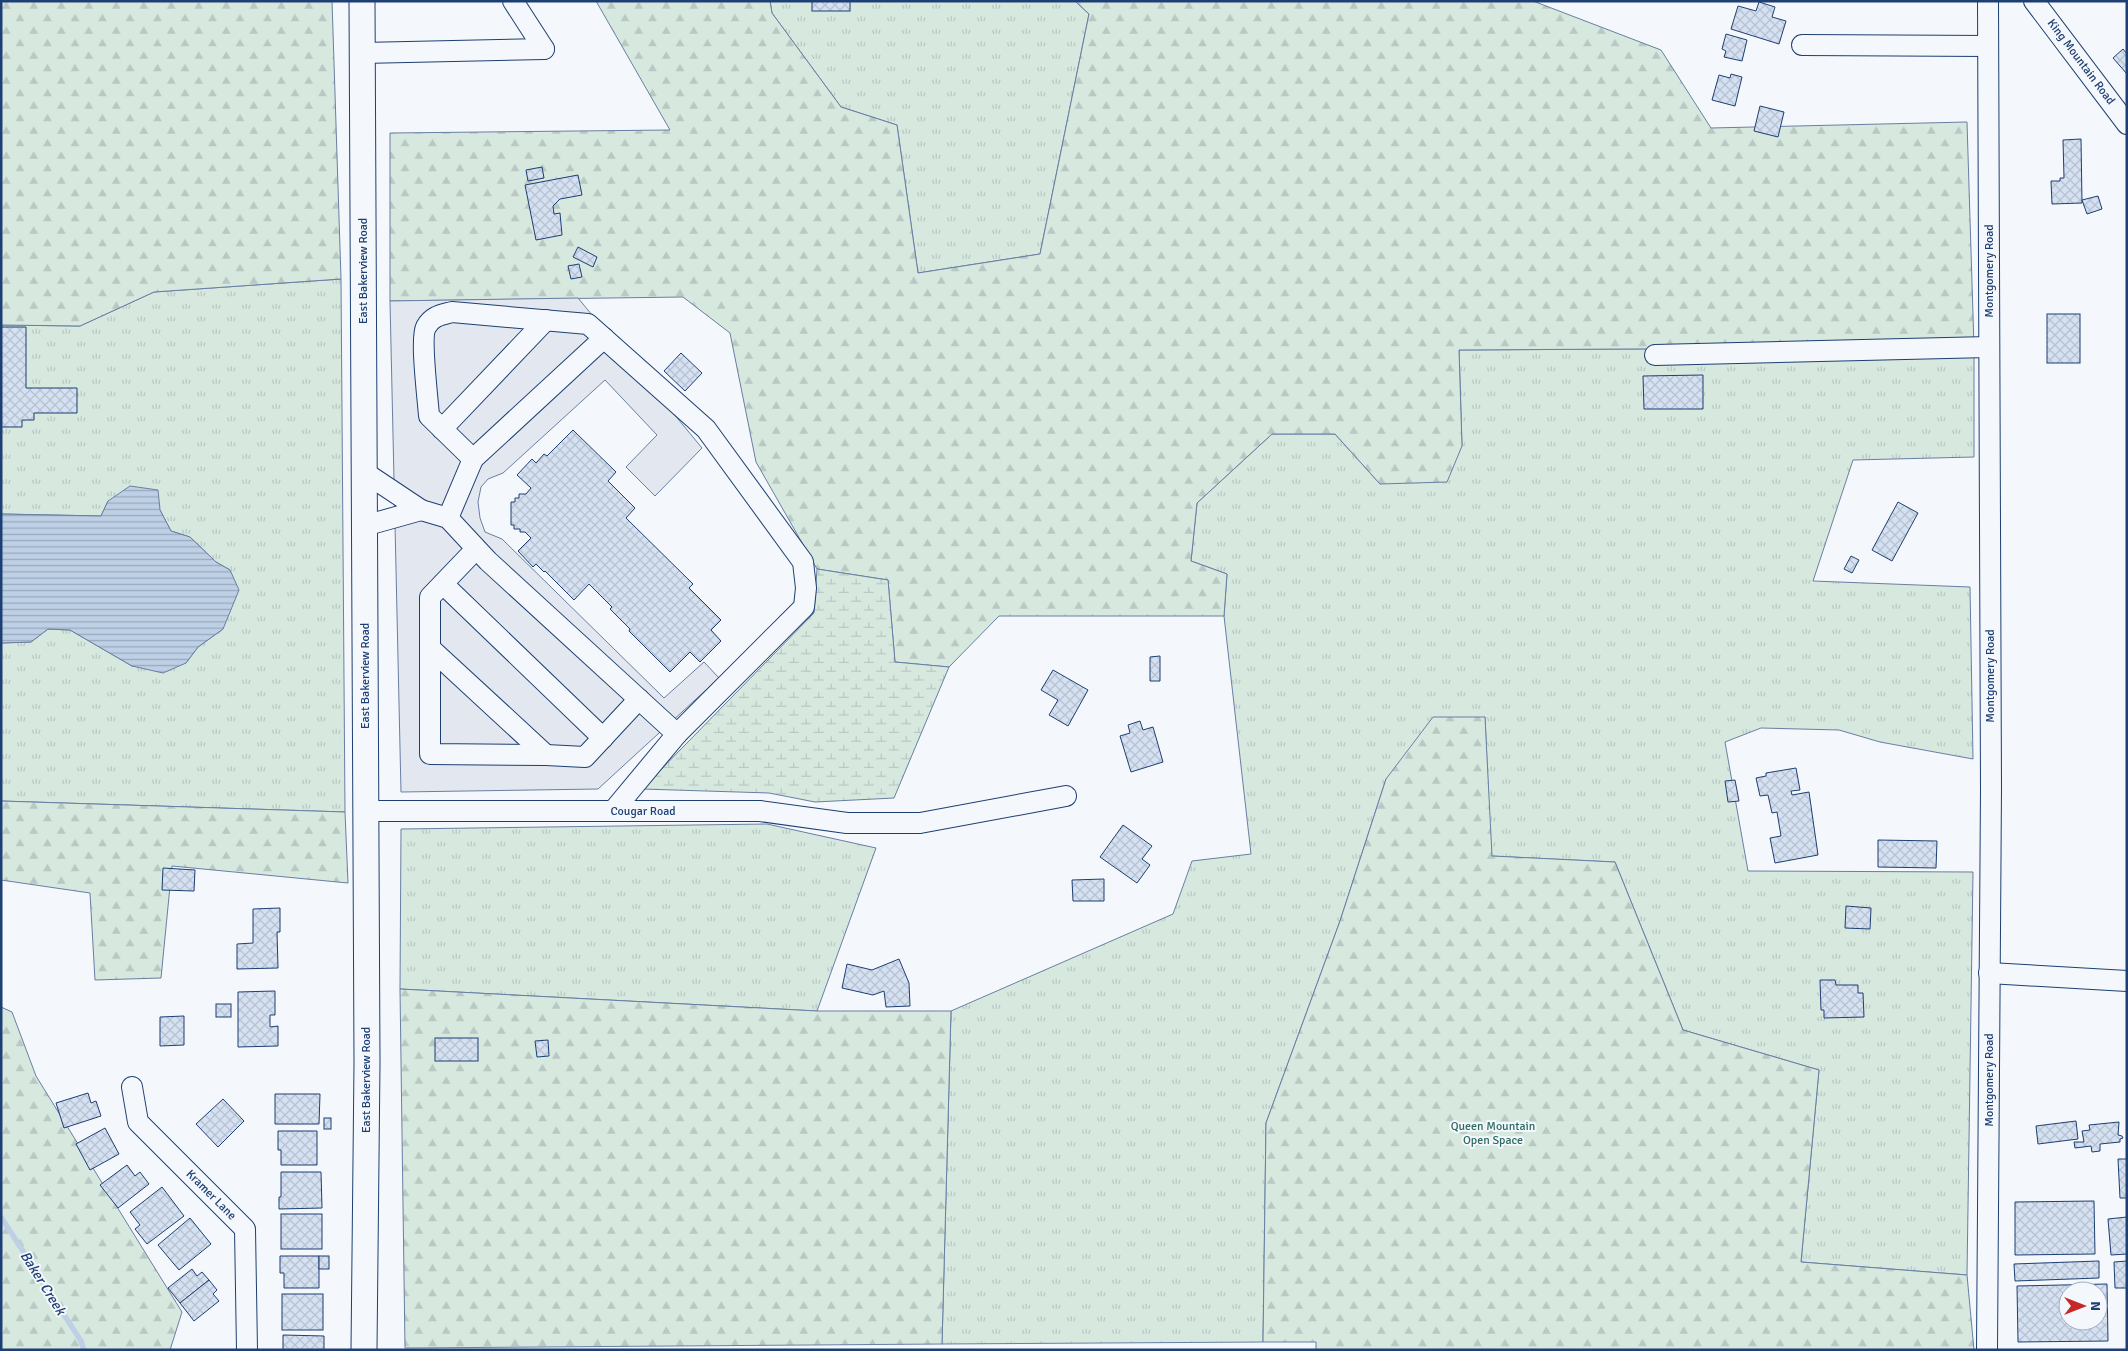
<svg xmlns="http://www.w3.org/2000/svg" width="2128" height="1351" viewBox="0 0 2128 1351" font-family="Signika,sans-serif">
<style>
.grass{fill:url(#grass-tufts);stroke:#687fa3}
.forest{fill:url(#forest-firs);stroke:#687fa3}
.wetland{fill:url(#wetland-marsh);stroke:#687fa3}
.parking{fill:#e3e8f0;stroke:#687fa3}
.water{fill:url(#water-rules);stroke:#687fa3}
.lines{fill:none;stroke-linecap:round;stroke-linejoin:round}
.stream{stroke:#bed0e5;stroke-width:5.5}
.building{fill:url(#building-cross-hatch);stroke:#1d3f73;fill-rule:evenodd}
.minor-casing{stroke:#1d3f73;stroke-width:22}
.major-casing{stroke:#1d3f73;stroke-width:27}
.minor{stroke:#f4f7fb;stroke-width:20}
.major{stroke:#f4f7fb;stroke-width:25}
.labels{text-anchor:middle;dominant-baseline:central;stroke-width:4;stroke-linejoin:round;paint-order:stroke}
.street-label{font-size:12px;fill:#1d3f73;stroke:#f4f7fb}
.park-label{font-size:12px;fill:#2c6c60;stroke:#f4f7fb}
.water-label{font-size:14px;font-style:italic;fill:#1d3f73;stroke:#f4f7fb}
</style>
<defs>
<pattern id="grass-tufts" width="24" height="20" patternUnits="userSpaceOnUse" patternTransform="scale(1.25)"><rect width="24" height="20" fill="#d7e8df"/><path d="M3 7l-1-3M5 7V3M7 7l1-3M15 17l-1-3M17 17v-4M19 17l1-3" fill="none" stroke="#b8c8c3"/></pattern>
<pattern id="forest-firs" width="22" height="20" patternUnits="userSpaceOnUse" patternTransform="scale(1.25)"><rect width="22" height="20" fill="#d7e8df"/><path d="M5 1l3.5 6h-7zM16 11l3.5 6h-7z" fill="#b8c8c3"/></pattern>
<pattern id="wetland-marsh" width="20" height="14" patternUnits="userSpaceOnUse" patternTransform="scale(1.25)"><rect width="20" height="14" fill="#d7e8df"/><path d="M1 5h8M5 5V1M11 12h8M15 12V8" fill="none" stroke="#b8c8c3"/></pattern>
<pattern id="water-rules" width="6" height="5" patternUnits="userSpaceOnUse" patternTransform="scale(1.25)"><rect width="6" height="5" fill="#bed0e5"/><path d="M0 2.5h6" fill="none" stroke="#9aaabe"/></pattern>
<pattern id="building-cross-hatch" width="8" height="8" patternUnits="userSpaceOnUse" patternTransform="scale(1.25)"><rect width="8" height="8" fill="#d5e0f0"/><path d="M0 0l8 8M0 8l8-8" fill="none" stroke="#b6c1d1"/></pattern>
</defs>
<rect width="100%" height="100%" fill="#f4f7fb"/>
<g class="grass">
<polygon points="770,1 1075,1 1089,14 1040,254 918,273 897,125 841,107 772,13"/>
<polygon points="341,279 345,812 1,801 1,643 31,642 48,629 70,630 132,666 186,663 198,647 223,629 230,570 216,562 190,537 171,531 160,510 108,501 101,516 1,514 1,325 80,326 154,292"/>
<polygon points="1974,347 1974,457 1853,460 1813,581 1970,587 1973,759 1880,742 1839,730 1761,728 1725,742 1748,871 1973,872 1967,1275 1801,1262 1819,1070 1683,1030 1615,862 1491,856 1485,717 1386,779 1340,921 1266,1123 1263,1342 942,1344 951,1011 1173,914 1192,861 1251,854 1224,616 1227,574 1191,561 1197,503 1272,434 1335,434 1380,484 1462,446 1459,350"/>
<polygon points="767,824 876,848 817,1011 400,989 401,829"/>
</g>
<g class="forest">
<polygon points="1,1 332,1 341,279 154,292 80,326 1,325"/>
<polygon points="596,1 770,1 772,13 841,107 897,125 918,273 1040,254 1089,14 1075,1 1533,1 1661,50 1711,128 1967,122 1974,347 1459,350 1462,446 1447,482 1380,484 1335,434 1272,434 1197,503 1191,561 1227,574 1224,616 999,616 949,667 895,662 888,580 817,569 756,462 730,333 683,297 390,301 390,133 670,130"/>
<polygon points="1433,717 1485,717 1492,856 1615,862 1683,1030 1819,1070 1801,1262 1967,1275 1974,1350 1316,1350 1316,1342 1263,1342 1266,1123 1340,921 1386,779"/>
<polygon points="1,801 345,812 348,883 172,866 161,978 95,980 90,893 1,880"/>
<polygon points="400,989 817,1011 951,1011 942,1344 405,1348"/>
<polygon points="1,1007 12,1012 36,1076 182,1312 170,1350 1,1350"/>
</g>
<polygon class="wetland" points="817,569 888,580 895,662 949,667 894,798 815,802 769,793 642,789 814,613"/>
<polygon class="parking" points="578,298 702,448 655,496 626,467 657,435 605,380 503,473 488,479 481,487 478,502 480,518 485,532 502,539 664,698 704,662 719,678 598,789 401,792 390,301"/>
<polygon class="water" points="130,486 158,490 160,510 171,531 190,537 216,562 230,570 239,590 223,629 198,647 186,663 163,673 132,666 70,630 48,629 31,642 1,643 1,514 101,516 108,501"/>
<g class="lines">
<polyline class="stream" points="1,1217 81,1341 84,1350"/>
</g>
<g class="building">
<rect x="812" y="1" width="38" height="10"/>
<polygon points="1759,2 1775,7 1772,17 1786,21 1779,44 1731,29 1738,6 1756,11"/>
<polygon points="1726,34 1747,40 1742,61 1724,57 1726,51 1722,49"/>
<polygon points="2123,49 2127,54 2127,74 2113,58"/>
<polygon points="1731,74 1742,77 1735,106 1712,100 1719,75 1730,78"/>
<polygon points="1760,106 1784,112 1778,137 1754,131"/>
<polygon points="2081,139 2082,203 2052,204 2051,181 2060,181 2060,178 2064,178 2063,140"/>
<polygon points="542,167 544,178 528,181 526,170"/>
<polygon points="578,175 582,195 560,199 553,206 554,214 560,213 562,235 536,240 525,185"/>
<polygon points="2098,196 2102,209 2087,214 2082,200"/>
<polygon points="578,247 597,257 593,267 573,257"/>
<polygon points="579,264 582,277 571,279 568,266"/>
<rect x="2047" y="314" width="33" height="49"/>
<polygon points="1,327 26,327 26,388 77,388 77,413 34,413 34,420 22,420 22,427 1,427"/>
<polygon points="681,353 702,373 685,391 664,371"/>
<polygon points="1703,375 1703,409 1644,409 1643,376"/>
<polygon points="573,430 616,472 608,481 635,508 626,518 693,584 689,588 721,620 711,630 721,641 700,662 690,652 670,672 629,631 630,629 610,609 612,607 589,584 574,600 545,571 544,572 536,564 533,567 518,551 531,538 525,532 520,532 520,529 514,529 514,525 511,525 511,502 515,502 515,498 519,498 519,494 526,494 531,488 517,475 532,459 536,463 544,454 547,456"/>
<polygon points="1898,502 1918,513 1892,561 1872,550"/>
<polygon points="1851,556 1859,560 1852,573 1844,569"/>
<polygon points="1160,656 1160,681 1150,681 1150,657"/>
<polygon points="1053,670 1088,690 1068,726 1049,715 1058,700 1041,690"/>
<polygon points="1140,721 1143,730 1153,727 1163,762 1131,772 1120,736 1130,733 1128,725"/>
<polygon points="1796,768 1800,790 1791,791 1792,795 1809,792 1818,855 1775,863 1770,838 1781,836 1777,812 1772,813 1768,795 1760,796 1756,778 1766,776 1766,773"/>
<polygon points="1735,780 1739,801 1728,802 1725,781"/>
<polygon points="1123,825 1152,846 1142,859 1150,865 1137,883 1100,857"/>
<polygon points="1878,840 1937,841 1936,868 1878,867"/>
<polygon points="163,868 195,870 194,891 162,890"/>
<polygon points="1104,879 1104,901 1073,901 1072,880"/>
<polygon points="1846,906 1871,908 1870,929 1845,928"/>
<polygon points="280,908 280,932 277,932 278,968 237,969 237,944 253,943 253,909"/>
<polygon points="899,959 909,983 910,1006 886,1007 884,991 873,995 842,988 847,964 872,970"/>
<polygon points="1820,980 1835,980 1836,985 1858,985 1858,993 1863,993 1864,1017 1824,1018 1824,1010 1821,1010"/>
<polygon points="275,991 275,1015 270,1015 270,1027 278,1026 278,1046 238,1047 238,992"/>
<rect x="216" y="1004" width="15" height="13"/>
<polygon points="184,1016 184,1045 160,1046 160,1017"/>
<rect x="435" y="1038" width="43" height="23"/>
<polygon points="548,1040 549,1056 537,1057 535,1041"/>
<polygon points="88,1093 91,1103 96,1101 101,1116 64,1128 56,1103"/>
<polygon points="275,1094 320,1094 319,1124 275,1124"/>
<polygon points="223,1099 244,1121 218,1147 196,1124"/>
<rect x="324" y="1118" width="7" height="11"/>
<polygon points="2076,1121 2078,1139 2038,1144 2036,1126"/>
<polygon points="2119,1122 2118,1135 2122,1136 2123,1138 2120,1139 2120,1142 2100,1144 2100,1151 2092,1152 2091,1146 2075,1148 2074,1142 2084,1142 2082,1131 2090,1130 2089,1125"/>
<polygon points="105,1128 119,1154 90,1170 76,1144"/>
<polygon points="278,1131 317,1131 317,1165 281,1165 281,1150 278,1150"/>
<polygon points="2118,1159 2127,1159 2127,1198 2120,1198"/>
<polygon points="127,1165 135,1176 140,1172 149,1184 118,1208 100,1185"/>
<polygon points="281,1172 321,1172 322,1208 279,1209 279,1197 281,1197"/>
<polygon points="162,1187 184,1216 147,1244 135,1229 140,1225 130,1212"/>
<polygon points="2094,1201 2095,1254 2015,1255 2015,1202"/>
<rect x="281" y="1214" width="41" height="35"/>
<polygon points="2127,1217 2127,1254 2111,1255 2108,1219"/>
<polygon points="190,1218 211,1244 179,1270 158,1245"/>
<polygon points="280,1256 319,1256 319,1288 284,1288 284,1273 280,1273"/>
<rect x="319" y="1256" width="10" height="13"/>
<polygon points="2099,1261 2099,1278 2015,1281 2014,1264"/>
<polygon points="2127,1261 2127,1288 2115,1288 2114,1262"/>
<polygon points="192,1269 197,1276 202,1272 209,1280 180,1303 168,1288"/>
<polygon points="209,1280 217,1290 213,1294 219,1301 194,1321 180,1303"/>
<path d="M2107 1284 2108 1341 2018 1342 2017 1286ZM2068 1291H2098V1321H2068Z"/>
<rect x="282" y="1294" width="41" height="36"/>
<polygon points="283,1335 324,1336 324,1350 283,1350"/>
</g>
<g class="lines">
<g class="minor-casing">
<g id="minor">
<polyline points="513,1 544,49"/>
<polyline points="2034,1 2127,124"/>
<polyline points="1802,45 1988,46"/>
<polyline points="362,53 544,49"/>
<polyline points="1655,355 1989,347"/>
<polyline points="442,429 546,320"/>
<polyline points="473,459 604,338"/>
<polyline points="364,472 421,510 364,526"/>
<polyline points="421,510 448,518 488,561 677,734 613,811"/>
<path d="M448 518 473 459 429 416C428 400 420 338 426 327 432 316 441 315 452 312L588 324 706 429 803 562 806 588 804 607 677 734"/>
<polyline points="476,549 430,597 430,754 546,755 585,757 639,699"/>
<polyline points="443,584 603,738"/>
<polyline points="430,648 546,755"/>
<polyline points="366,811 760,811 847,823 920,823 1066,796"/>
<polyline points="1989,973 2127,981"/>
<polyline points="132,1087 138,1122 245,1229 247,1350"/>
<polyline points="1987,1350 1991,789 1988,1"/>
</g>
</g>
<g class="major-casing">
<polyline id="major" points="362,1 367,1063 364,1350"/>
</g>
<use href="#minor" class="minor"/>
<use href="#major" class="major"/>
</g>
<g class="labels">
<g class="street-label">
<text transform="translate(2081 62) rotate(53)">King Mountain Road</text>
<text transform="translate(363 271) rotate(-90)">East Bakerview Road</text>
<text transform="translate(1989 271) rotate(-90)">Montgomery Road</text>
<text transform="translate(365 676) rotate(-90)">East Bakerview Road</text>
<text transform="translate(1990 676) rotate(-90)">Montgomery Road</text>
<text x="643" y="811">Cougar Road</text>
<text transform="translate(366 1080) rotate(-90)">East Bakerview Road</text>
<text transform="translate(1989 1080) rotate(-90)">Montgomery Road</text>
<text transform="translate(211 1195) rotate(45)">Kramer Lane</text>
</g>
<g class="park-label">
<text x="1493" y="1126">Queen Mountain<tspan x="1493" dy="14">Open Space</tspan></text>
</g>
<g class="water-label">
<text transform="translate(43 1283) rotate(58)">Baker Creek</text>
</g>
</g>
<rect width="2128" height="1351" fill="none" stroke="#1d3f73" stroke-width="5"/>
<g transform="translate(2083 1306) rotate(90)"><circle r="24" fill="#f4f7fb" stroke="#9eadc5"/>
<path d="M0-4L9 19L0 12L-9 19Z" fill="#c62828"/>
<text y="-8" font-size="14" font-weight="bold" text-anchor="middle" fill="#1d3f73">N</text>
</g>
</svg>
